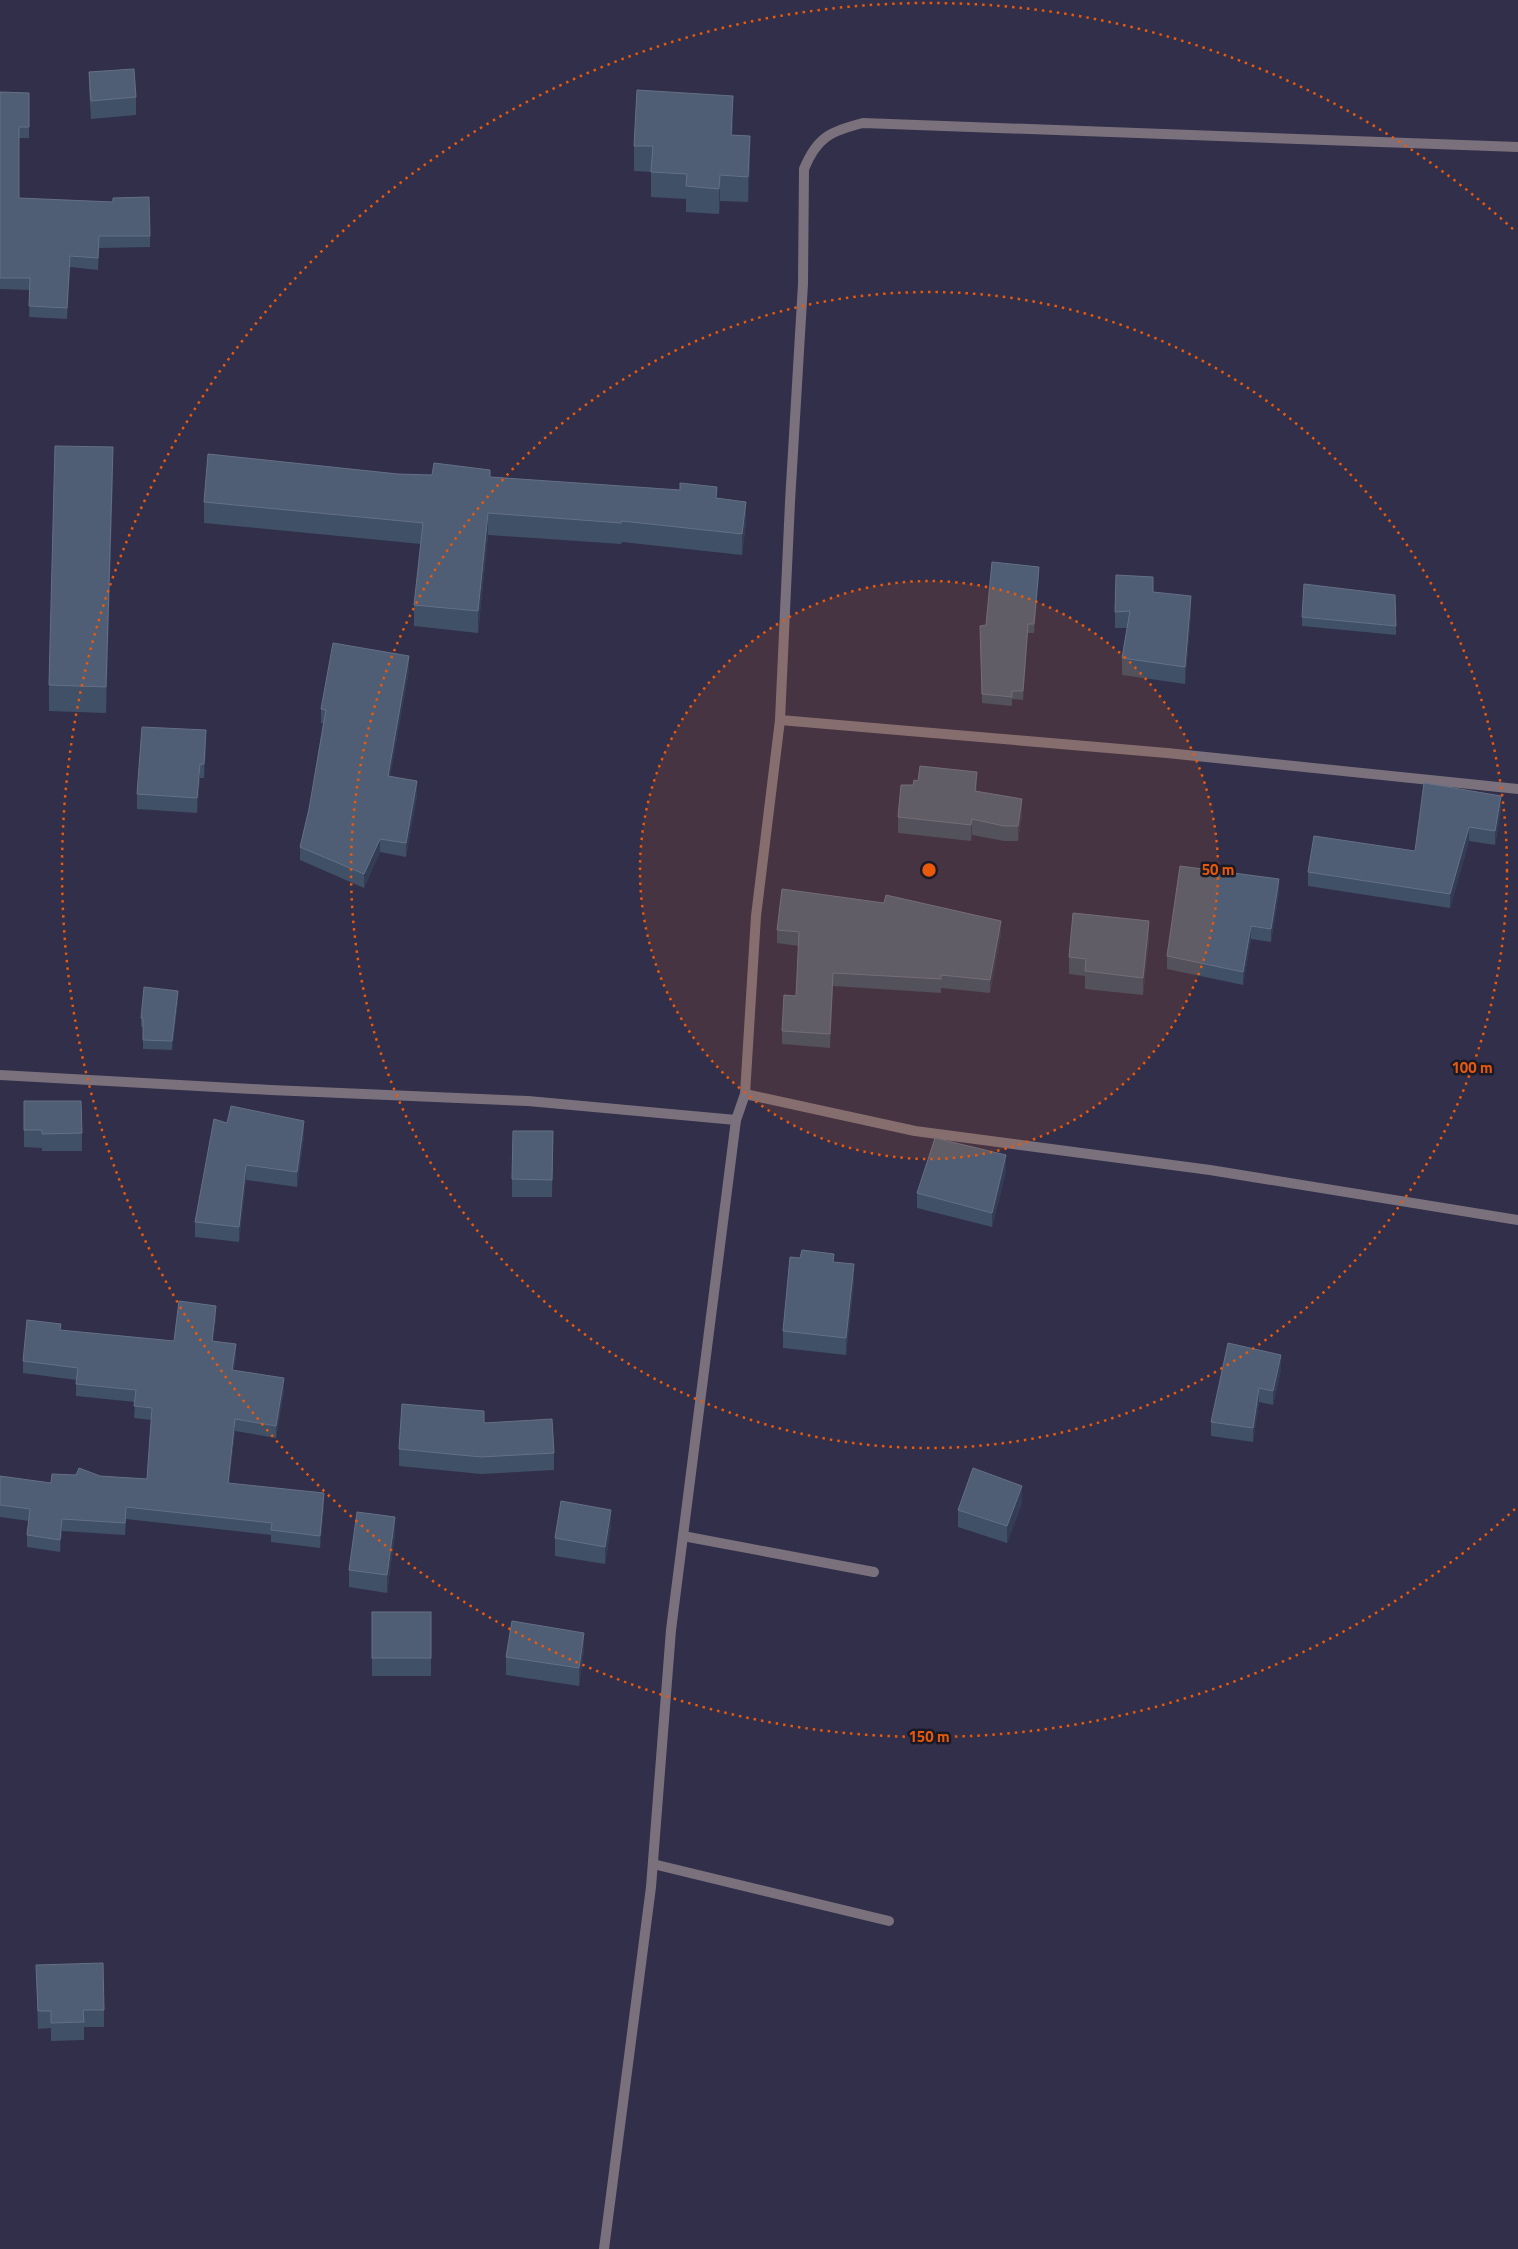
<svg xmlns="http://www.w3.org/2000/svg" width="1518" height="2249" viewBox="0 0 1518 2249" font-family="'Titillium Web',sans-serif">
<style>
.lines{fill:none;stroke-linecap:round;stroke-linejoin:round}
.minor{stroke:#7a717d;stroke-width:10}
.wall{fill:#3f5067}
.shaded-wall{fill:#333d56}
.building{fill:#4f5e75;stroke:#647086}
.ring{fill:none;stroke:#e8590c;stroke-width:2.5;stroke-dasharray:2.5 5}
.centre{fill:#e8590c;stroke:#1a1926;stroke-width:2.5}
.ring-label{font-size:15px;text-anchor:middle;font-weight:bold;fill:#e8590c;stroke:#1a1926;stroke-width:5;stroke-linejoin:round;paint-order:stroke}
</style>
<rect width="100%" height="100%" fill="#322f4a"/>
<g class="lines">
<g class="minor">
<polyline points="780,720 1167,753 1518,789"/>
<polyline points="0,1075 271,1090 528,1101 736,1120"/>
<polyline points="745,1094 915,1131 1210,1170 1518,1220"/>
<polyline points="683,1536 874,1572"/>
<polyline points="653,1864 889,1921"/>
<path d="M604 2249 651 1887 671 1630 736 1120 745 1094 756 916 780 720 790 502 803 284 804 169C817 137 831 131 863 123L1518 147"/>
</g>
</g>
<g class="wall">
<polygon points="89,72 136,97 136,115 91,119 89,89"/>
<polygon points="0,92 29,93 29,138 19,138 19,198 150,236 150,247 99,248 98,270 70,267 67,319 29,317 30,290 0,289"/>
<polygon points="733,122 732,135 750,162 748,202 720,201 719,214 686,212 686,199 651,197 651,172 634,171 634,146"/>
<polygon points="113,473 106,713 49,711 49,685"/>
<polygon points="398,474 490,477 717,498 746,523 742,555 622,542 621,544 488,535 478,633 414,626 414,605 421,544 204,523 204,502"/>
<polygon points="1039,576 1034,633 1028,633 1023,700 1012,699 1012,706 982,703 980,634 986,625"/>
<polygon points="1153,592 1191,613 1185,684 1122,675 1122,658 1127,628 1115,628 1115,612"/>
<polygon points="1302,617 1396,626 1396,635 1302,626"/>
<polygon points="409,670 390,776 417,795 406,857 380,852 364,888 300,860 300,847 309,809 323,723 321,723 321,709"/>
<polygon points="206,745 204,778 200,778 197,813 137,809 137,794"/>
<polygon points="977,788 976,791 1022,815 1018,841 1004,841 972,835 971,841 898,833 898,817"/>
<polygon points="1501,810 1495,845 1469,841 1450,908 1308,886 1308,872 1415,851"/>
<polygon points="1279,892 1271,942 1251,939 1243,985 1167,969 1167,956"/>
<polygon points="777,930 1001,934 990,993 941,988 941,993 833,986 830,1048 782,1044 782,1031 796,996 799,946 777,943"/>
<polygon points="1149,939 1143,995 1085,989 1085,976 1069,974 1069,957"/>
<polygon points="178,1000 172,1050 143,1049 143,1027 141,1027 141,1018"/>
<polygon points="24,1101 82,1133 82,1151 42,1151 42,1148 24,1147"/>
<polygon points="227,1123 304,1136 297,1187 246,1180 239,1242 195,1237 195,1222"/>
<polygon points="553,1131 552,1197 512,1197 512,1179"/>
<polygon points="1006,1170 992,1227 917,1208 917,1193"/>
<polygon points="834,1262 854,1281 846,1355 783,1348 783,1331"/>
<polygon points="216,1318 213,1341 236,1356 234,1370 284,1390 276,1438 235,1431 229,1483 324,1505 320,1548 271,1542 271,1535 126,1519 125,1535 62,1531 60,1552 27,1547 27,1535 29,1521 0,1517 0,1476 51,1483 100,1476 147,1479 151,1420 134,1418 135,1402 76,1396 76,1380 23,1373 23,1361 61,1331 174,1341"/>
<polygon points="1281,1370 1273,1405 1259,1402 1253,1442 1211,1436 1211,1422"/>
<polygon points="484,1423 554,1453 554,1470 481,1474 399,1466 399,1449"/>
<polygon points="1022,1503 1007,1543 958,1527 958,1510"/>
<polygon points="611,1527 605,1564 555,1556 555,1538"/>
<polygon points="395,1534 387,1593 349,1587 349,1570"/>
<rect x="372" y="1612" width="59" height="64"/>
<polygon points="584,1650 579,1686 506,1675 506,1657"/>
<polygon points="36,1965 104,2010 104,2027 84,2027 84,2040 51,2041 51,2028 38,2029"/>
</g>
<g class="shaded-wall">
<polygon points="733,96 733,122 731,160 731,135"/>
<polygon points="750,136 750,162 748,202 748,177"/>
<polygon points="720,175 720,201 719,214 719,189"/>
<polygon points="70,256 70,267 67,319 67,308"/>
<polygon points="113,447 113,473 106,713 106,687"/>
<polygon points="746,502 746,523 742,555 742,534"/>
<polygon points="488,513 488,535 478,633 478,611"/>
<polygon points="1039,567 1039,576 1034,633 1034,624"/>
<polygon points="1191,596 1191,613 1185,684 1185,667"/>
<polygon points="1028,624 1028,633 1023,700 1023,691"/>
<polygon points="409,656 409,670 388,789 388,776"/>
<polygon points="206,730 206,745 204,778 204,764"/>
<polygon points="200,764 200,778 197,813 197,798"/>
<polygon points="977,772 977,788 975,806 975,791"/>
<polygon points="417,781 417,795 406,857 406,843"/>
<polygon points="1501,796 1501,810 1495,845 1495,831"/>
<polygon points="1022,799 1022,815 1018,841 1018,826"/>
<polygon points="972,819 972,835 971,841 971,825"/>
<polygon points="1469,827 1469,841 1450,908 1450,894"/>
<polygon points="380,839 380,852 364,888 364,874"/>
<polygon points="1279,879 1279,892 1271,942 1271,929"/>
<polygon points="1001,921 1001,934 990,993 990,980"/>
<polygon points="1149,921 1149,939 1143,995 1143,978"/>
<polygon points="1251,926 1251,939 1243,985 1243,972"/>
<polygon points="833,973 833,986 830,1048 830,1034"/>
<polygon points="178,991 178,1000 172,1050 172,1041"/>
<polygon points="304,1121 304,1136 297,1187 297,1172"/>
<polygon points="1006,1155 1006,1170 992,1227 992,1213"/>
<polygon points="246,1165 246,1180 239,1242 239,1227"/>
<polygon points="854,1264 854,1281 846,1355 846,1338"/>
<polygon points="216,1306 216,1318 212,1352 212,1341"/>
<polygon points="236,1344 236,1356 232,1382 232,1370"/>
<polygon points="1281,1355 1281,1370 1273,1405 1273,1391"/>
<polygon points="284,1378 284,1390 276,1438 276,1426"/>
<polygon points="1259,1388 1259,1402 1253,1442 1253,1428"/>
<polygon points="235,1419 235,1431 228,1495 228,1483"/>
<polygon points="1022,1486 1022,1503 1007,1543 1007,1526"/>
<polygon points="324,1493 324,1505 320,1548 320,1536"/>
<polygon points="611,1510 611,1527 605,1564 605,1547"/>
<polygon points="395,1517 395,1534 387,1593 387,1575"/>
<polygon points="62,1519 62,1531 60,1552 60,1540"/>
<polygon points="584,1633 584,1650 579,1686 579,1668"/>
</g>
<g class="building">
<polygon points="134,69 136,97 91,101 89,72"/>
<polygon points="637,90 733,96 731,135 750,136 748,177 720,175 719,189 686,186 687,174 651,172 653,146 634,146"/>
<polygon points="0,92 29,93 29,127 19,127 19,198 113,202 113,198 149,197 150,236 99,236 98,258 70,256 67,308 29,306 30,278 0,278"/>
<polygon points="55,446 113,447 106,687 49,685"/>
<polygon points="208,454 398,474 432,475 434,463 490,470 490,477 680,490 680,483 717,487 716,498 746,502 742,534 622,521 621,523 488,513 478,611 414,605 423,523 204,502"/>
<polygon points="992,562 1039,567 1034,624 1028,624 1023,691 1012,691 1012,697 982,694 980,626 986,625"/>
<polygon points="1116,575 1153,577 1153,592 1191,596 1185,667 1122,658 1130,611 1115,612"/>
<polygon points="1304,584 1395,595 1396,626 1302,617"/>
<polygon points="333,643 409,656 388,776 417,781 406,843 380,839 364,874 300,847 309,809 326,710 321,709"/>
<polygon points="142,727 206,730 204,764 200,764 197,798 137,794"/>
<polygon points="920,766 977,772 975,791 1022,799 1018,826 1004,826 972,819 971,825 898,817 901,785 913,785 914,780 918,781"/>
<polygon points="1424,783 1501,796 1495,831 1469,827 1450,894 1308,872 1314,836 1415,851"/>
<polygon points="1180,866 1279,879 1271,929 1251,926 1243,972 1167,956"/>
<polygon points="782,889 884,903 886,895 1001,921 990,980 941,975 941,979 833,973 830,1034 782,1031 784,995 796,996 799,932 777,930"/>
<polygon points="1073,913 1149,921 1143,978 1085,971 1086,959 1069,957"/>
<polygon points="144,987 178,991 172,1041 143,1040 143,1018 141,1018"/>
<polygon points="24,1101 81,1101 82,1133 42,1134 42,1130 24,1130"/>
<polygon points="231,1106 304,1121 297,1172 246,1165 239,1227 195,1222 214,1119 227,1123"/>
<polygon points="513,1131 553,1131 552,1180 512,1179"/>
<polygon points="935,1138 1006,1155 992,1213 917,1193"/>
<polygon points="802,1250 834,1254 833,1262 854,1264 846,1338 783,1331 790,1257 800,1258"/>
<polygon points="179,1301 216,1306 212,1341 236,1344 232,1370 284,1378 276,1426 235,1419 228,1483 324,1493 320,1536 271,1530 272,1523 126,1507 125,1523 62,1519 60,1540 27,1535 30,1509 0,1505 0,1476 51,1483 52,1474 76,1475 79,1468 100,1476 147,1479 152,1408 134,1406 136,1390 76,1384 78,1368 23,1361 27,1320 61,1324 60,1330 174,1341"/>
<polygon points="1228,1343 1281,1355 1273,1391 1259,1388 1253,1428 1211,1422"/>
<polygon points="402,1404 484,1411 484,1423 552,1419 554,1453 481,1457 399,1449"/>
<polygon points="973,1468 1022,1486 1007,1526 958,1510"/>
<polygon points="561,1501 611,1510 605,1547 555,1538"/>
<polygon points="357,1512 395,1517 387,1575 349,1570"/>
<rect x="372" y="1612" width="59" height="46"/>
<polygon points="512,1621 584,1633 579,1668 506,1657"/>
<polygon points="103,1963 104,2010 83,2010 84,2022 51,2023 51,2011 38,2011 36,1965"/>
</g>
<circle cx="929" cy="870" r="289" fill="#e8590c" fill-opacity=".12"/>
<g class="ring">
<circle cx="929" cy="870" r="289"/>
<circle cx="929" cy="870" r="578"/>
<path d="M1515 1509A867 867 0 1 1 1515 231"/>
</g>
<circle cx="929" cy="870" r="8" class="centre"/>
<g class="ring-label">
<text x="1218" y="875">50 m</text>
<text x="1472" y="1073">100 m</text>
<text x="929" y="1742">150 m</text>
</g>
</svg>
